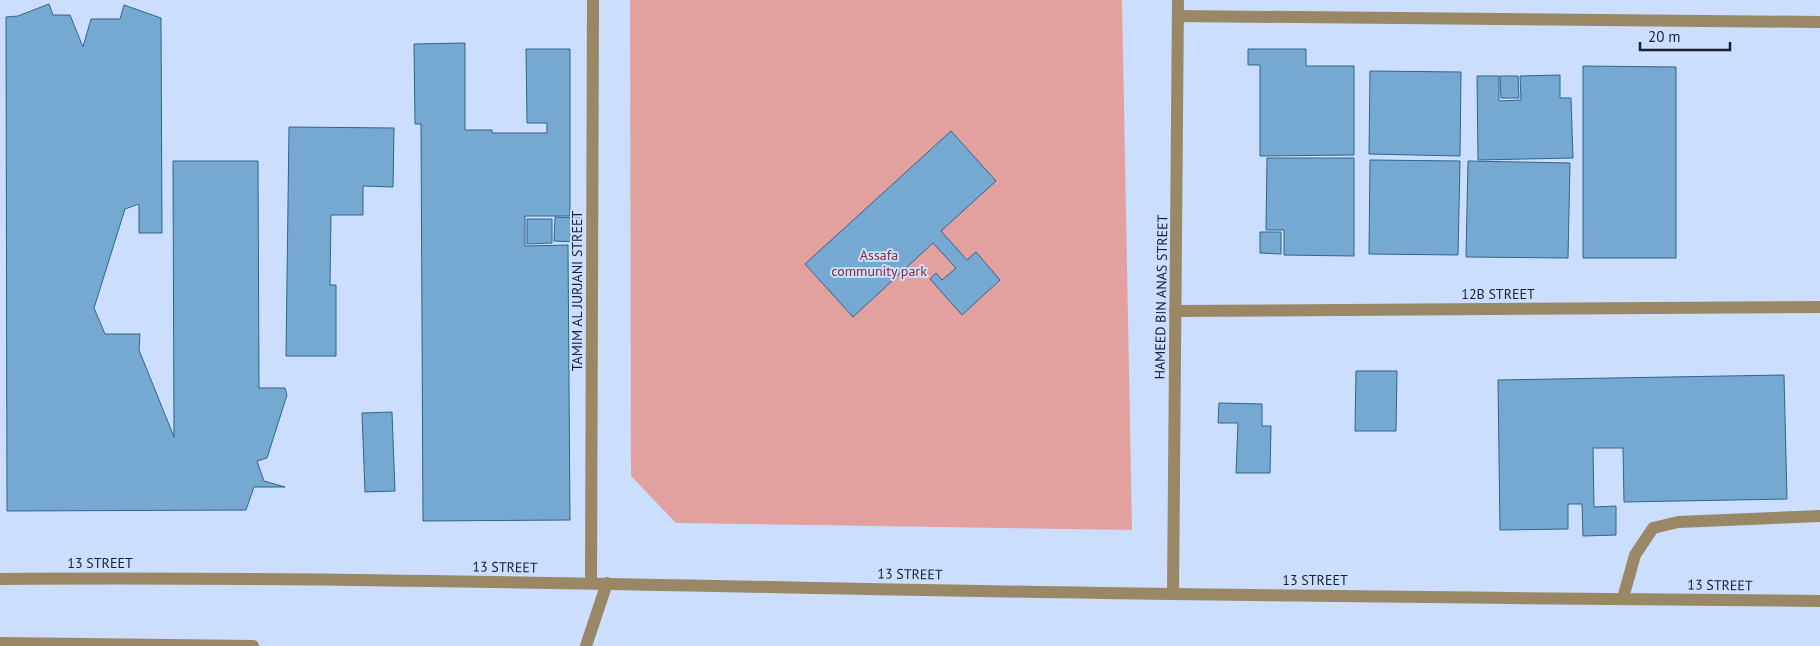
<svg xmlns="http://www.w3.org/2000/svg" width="1820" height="646" viewBox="0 0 1820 646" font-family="'PT Sans',sans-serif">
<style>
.green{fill:#e2a19e}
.building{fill:#75a9d1;stroke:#316589}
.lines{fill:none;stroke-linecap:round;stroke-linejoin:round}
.service{stroke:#9a8766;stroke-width:12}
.minor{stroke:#9a8766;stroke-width:12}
.labels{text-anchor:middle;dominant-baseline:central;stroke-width:4;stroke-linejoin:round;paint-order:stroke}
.park-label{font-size:14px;fill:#95262e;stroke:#cbdefd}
.street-label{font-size:14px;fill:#151f33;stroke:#cbdefd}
</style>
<rect width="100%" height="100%" fill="#cbdefd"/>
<polygon class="green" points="630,0 1122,0 1132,530 676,523 631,476"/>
<g class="building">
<polygon points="49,4 53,15 70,15 83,47 91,19 120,19 124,5 161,18 162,233 139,233 139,204 125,209 94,308 105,334 140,334 139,350 174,437 173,161 258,161 259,388 285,388 287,395 267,458 257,461 264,481 285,487 254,487 246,510 7,511 6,17 18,16"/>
<polygon points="465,43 465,130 492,130 492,133 547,133 547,123 527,123 526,49 570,49 570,216 525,216 525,246 568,245 570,520 423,521 421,124 415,124 414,44"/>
<polygon points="1248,49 1306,49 1306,66 1354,66 1354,155 1260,156 1260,65 1248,65"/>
<polygon points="1583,66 1676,67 1676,258 1583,258"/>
<polygon points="1370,71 1461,72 1460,156 1369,154"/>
<polygon points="1560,75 1560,98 1571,98 1573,158 1478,160 1477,76 1499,76 1499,101 1521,100 1520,76"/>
<polygon points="1500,76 1518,76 1519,98 1501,98"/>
<polygon points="289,127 394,128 393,187 363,186 363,215 331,215 330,285 336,285 336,356 286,356"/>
<polygon points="951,131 996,181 941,231 967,260 976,252 1000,280 962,315 930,279 936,273 942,280 956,268 933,243 853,317 805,264"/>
<polygon points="1267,158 1354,158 1354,256 1284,255 1284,230 1266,230"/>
<polygon points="1370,160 1460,161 1458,255 1369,254"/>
<polygon points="1468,161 1570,163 1568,258 1466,257"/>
<polygon points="555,217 580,218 579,242 554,241"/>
<polygon points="527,219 552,219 552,243 527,244"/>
<polygon points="1260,232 1281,232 1281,254 1260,253"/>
<polygon points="1356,371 1397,371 1396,431 1355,431"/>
<polygon points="1784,375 1787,499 1624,502 1623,448 1593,448 1594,507 1616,506 1616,535 1583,536 1582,504 1568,504 1568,529 1500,530 1498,380"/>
<polygon points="1219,403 1262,404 1262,426 1271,426 1270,473 1236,473 1238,423 1218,423"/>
<polygon points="392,412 395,491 365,492 362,413"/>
</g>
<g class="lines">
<polyline class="service" points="1623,598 1635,555 1653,528 1678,522 1820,516"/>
<g class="minor">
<polyline points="1178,16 1820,22"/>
<polyline points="1175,311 1820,307"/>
<path d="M0 579C390 576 780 589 1171 594 1387 598 1604 598 1820 601"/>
<polyline points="591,582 593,0"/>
<polyline points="1173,594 1178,0"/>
<polyline points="0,643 253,646"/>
<polyline points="586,646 607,583"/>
</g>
</g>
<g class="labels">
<g class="park-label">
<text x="879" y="255">Assafa<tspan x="879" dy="16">community park</tspan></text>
</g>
<g class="street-label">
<text transform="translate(577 291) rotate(-90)">TAMIM AL JURJANI STREET</text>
<text x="1498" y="294">12B STREET</text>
<text transform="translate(1161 297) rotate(-89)">HAMEED BIN ANAS STREET</text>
<text x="100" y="563">13 STREET</text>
<text transform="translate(505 567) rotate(1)">13 STREET</text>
<text transform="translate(910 574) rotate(1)">13 STREET</text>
<text x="1315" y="580">13 STREET</text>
<text transform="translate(1720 585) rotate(1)">13 STREET</text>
</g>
</g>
<path d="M1640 42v8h90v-8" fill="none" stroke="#151f33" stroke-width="2.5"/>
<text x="1648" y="42" font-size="15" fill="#151f33" stroke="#cbdefd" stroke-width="4" paint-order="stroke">20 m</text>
</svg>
